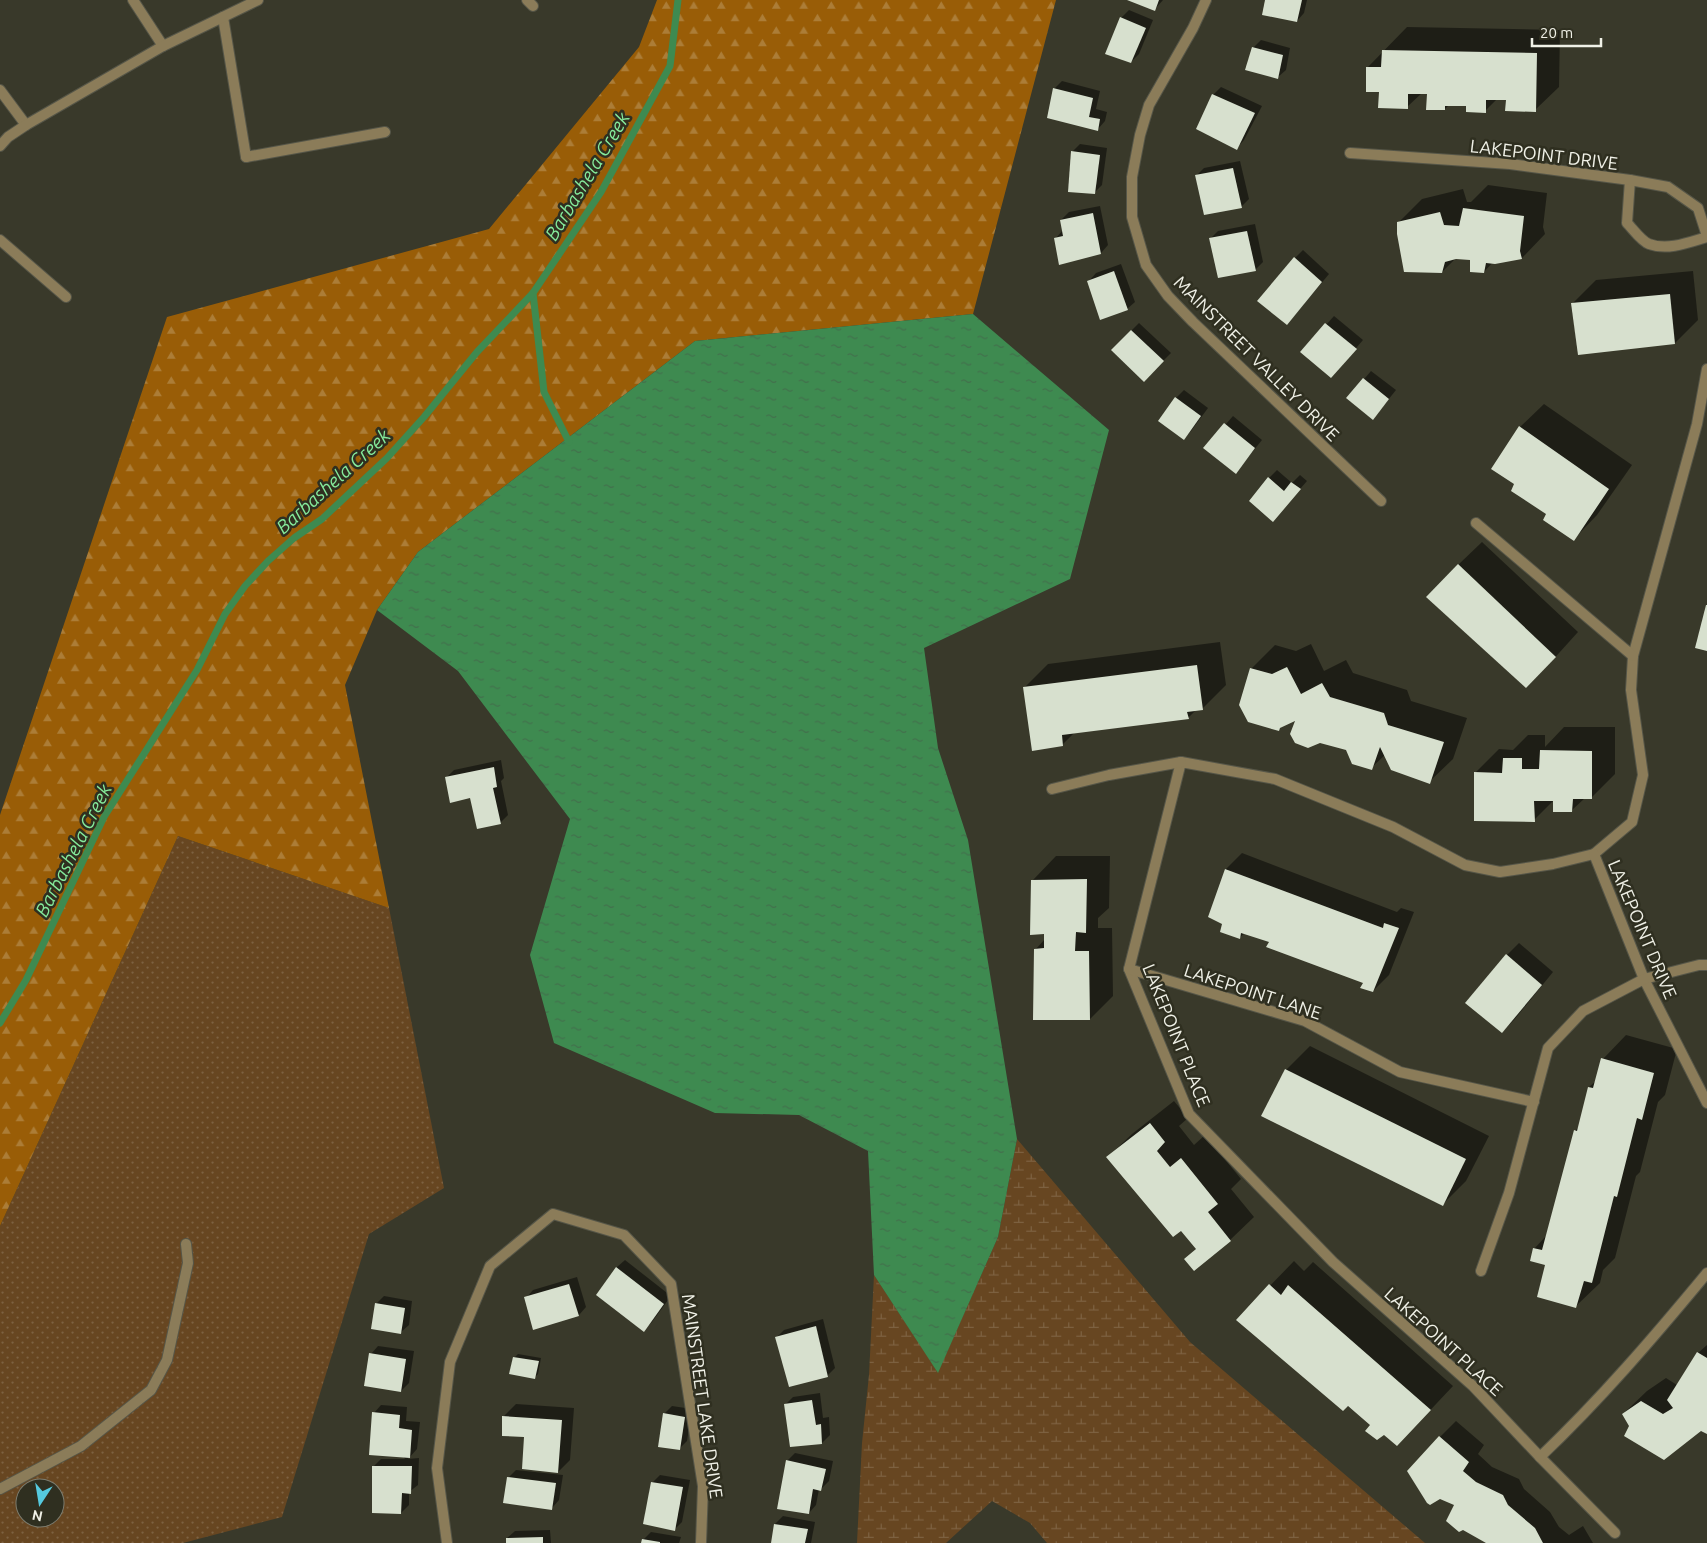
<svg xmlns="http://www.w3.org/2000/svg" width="1707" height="1543" viewBox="0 0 1707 1543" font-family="Ubuntu,sans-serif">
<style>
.grass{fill:url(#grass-dots);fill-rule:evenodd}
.forest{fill:url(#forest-firs)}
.wetland{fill:url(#wetland-marsh)}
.water{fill:url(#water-ripples)}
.shadow{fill:#0007}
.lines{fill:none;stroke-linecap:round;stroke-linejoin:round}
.stream{stroke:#3e8a50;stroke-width:7}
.building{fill:#d7e0ce}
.lane-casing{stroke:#565648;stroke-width:12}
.street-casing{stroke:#565648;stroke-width:12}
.lane{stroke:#8b7c59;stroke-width:10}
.street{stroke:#8b7c59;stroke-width:10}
.labels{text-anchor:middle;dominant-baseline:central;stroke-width:5;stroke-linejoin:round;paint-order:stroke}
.street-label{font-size:18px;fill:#f0f1e7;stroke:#2f2f20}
.water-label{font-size:19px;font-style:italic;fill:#85ea9b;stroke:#2f2f20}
</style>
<defs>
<pattern id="grass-dots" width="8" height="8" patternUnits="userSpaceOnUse" patternTransform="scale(1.25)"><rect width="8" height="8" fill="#674621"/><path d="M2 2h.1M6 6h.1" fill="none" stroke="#7d6141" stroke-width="1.8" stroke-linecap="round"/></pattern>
<pattern id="forest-firs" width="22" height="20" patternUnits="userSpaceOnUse" patternTransform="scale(1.25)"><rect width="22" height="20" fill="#995d07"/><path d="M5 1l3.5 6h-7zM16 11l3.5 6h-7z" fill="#ac7d37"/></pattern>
<pattern id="wetland-marsh" width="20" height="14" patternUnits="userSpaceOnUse" patternTransform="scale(1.25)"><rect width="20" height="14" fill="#674621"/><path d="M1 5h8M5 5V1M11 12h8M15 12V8" fill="none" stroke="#7d6141"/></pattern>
<pattern id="water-ripples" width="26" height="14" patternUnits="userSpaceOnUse" patternTransform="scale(1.25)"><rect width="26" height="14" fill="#3e8a50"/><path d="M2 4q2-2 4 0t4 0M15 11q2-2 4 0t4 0" fill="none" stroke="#42704c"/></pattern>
</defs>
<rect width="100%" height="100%" fill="#39392a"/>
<path class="grass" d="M178 836 389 908 444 1188 369 1234 282 1517 183 1543H0V1226ZM25 1488H55V1518H25Z"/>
<polygon class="forest" points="657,0 1056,0 973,314 695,341 418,552 377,610 345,685 389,908 178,836 0,1226 0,815 167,317 489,229 639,47"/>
<polygon class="wetland" points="1017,1139 1190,1342 1425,1543 1047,1543 1030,1523 992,1501 946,1543 857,1543 862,1443 869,1375 874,1275 938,1372 998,1237"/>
<polygon class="water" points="973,314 1109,430 1070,579 924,648 938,748 968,840 1017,1139 998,1237 938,1373 874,1275 868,1151 799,1115 715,1113 554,1043 530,955 570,819 458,671 377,610 418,552 695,341"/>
<g class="shadow">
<polygon points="1131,0 1163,0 1155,9"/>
<polygon points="1266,0 1307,0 1304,13 1297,21"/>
<polygon points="1129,10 1153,20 1139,54 1131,62 1121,18"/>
<polygon points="1407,27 1560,30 1559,87 1535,110 1507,99 1498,98 1485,111 1467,105 1449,105 1445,109 1428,93 1422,93 1407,107 1380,91 1368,67"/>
<polygon points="1261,40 1290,48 1286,70 1278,77 1253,48"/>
<polygon points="1062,81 1100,91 1096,109 1107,112 1105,121 1098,129 1054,89"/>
<polygon points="1221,87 1262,106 1244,140 1237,148 1213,95"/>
<polygon points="1080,144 1107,148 1102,185 1094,193 1072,152"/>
<polygon points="1240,161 1249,199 1241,207 1196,176 1204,168"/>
<polygon points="1488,185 1547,193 1543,227 1545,234 1522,258 1493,262 1484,272 1471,259 1456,258 1442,272 1399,222 1422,199 1463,189 1467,202 1471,202"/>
<polygon points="1100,206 1108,245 1101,253 1056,238 1063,230 1061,220 1069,212"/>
<polygon points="1255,224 1263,262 1255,270 1210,239 1218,231"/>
<polygon points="1303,250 1329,274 1294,316 1295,258"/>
<polygon points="1121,264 1135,302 1127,309 1089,281 1096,273"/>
<polygon points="1693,271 1698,320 1675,343 1572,304 1596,280"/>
<polygon points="1334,316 1363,340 1339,368 1302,352"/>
<polygon points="1139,323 1171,353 1144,380 1112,350"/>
<polygon points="1371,371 1396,390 1380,410 1348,398"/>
<polygon points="1184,390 1208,408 1191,431 1184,439 1160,421 1176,398"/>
<polygon points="1544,404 1632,465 1597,515 1574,539 1516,484 1520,427"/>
<polygon points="1233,416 1262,440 1236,472 1205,448"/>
<polygon points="1277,470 1292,483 1300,475 1307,481 1280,512 1269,478"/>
<polygon points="1482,542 1578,632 1550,663 1458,565"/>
<polygon points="1220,642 1226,685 1203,708 1197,709 1188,718 1075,732 1062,745 1024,688 1048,664"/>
<polygon points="1311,644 1324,671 1346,660 1353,673 1407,690 1411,701 1467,718 1453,759 1429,782 1385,755 1371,768 1347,749 1297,718 1284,724 1278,730 1251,669 1275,645 1296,651"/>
<polygon points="1564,727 1615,727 1615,774 1591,798 1585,798 1571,811 1554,800 1534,820 1475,773 1499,749 1513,750 1528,735 1545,735 1545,747"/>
<polygon points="501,760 504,778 501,781 508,815 500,823 446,778 454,770"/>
<polygon points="1242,853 1397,912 1401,908 1414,912 1389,975 1373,991 1364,982 1271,941 1245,933 1239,938 1223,923 1209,916 1226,869"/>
<polygon points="1056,856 1110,856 1109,908 1098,918 1098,928 1112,928 1113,996 1090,1019 1035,950 1045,939 1033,880"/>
<polygon points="1519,943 1553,972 1514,1020 1502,1032 1507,955"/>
<polygon points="1626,1035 1677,1049 1665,1095 1658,1102 1640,1172 1636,1176 1615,1258 1603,1270 1600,1283 1576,1306 1547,1264 1534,1249 1546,1236 1575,1131 1580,1126 1589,1087 1597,1080 1603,1059"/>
<polygon points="1310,1046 1489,1136 1466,1181 1442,1205 1263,1115 1286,1070"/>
<polygon points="1174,1101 1188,1118 1179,1126 1194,1145 1205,1135 1241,1179 1231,1189 1254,1217 1230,1240 1186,1259 1197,1248 1182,1229 1108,1157 1132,1134"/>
<polygon points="625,1260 671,1296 652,1322 644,1330 598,1295 617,1267"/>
<polygon points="1294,1261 1304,1271 1313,1262 1453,1386 1420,1421 1372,1425 1237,1320"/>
<polygon points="577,1277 586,1307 579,1315 526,1298 533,1290"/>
<polygon points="384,1296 412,1301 409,1325 401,1332 376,1304"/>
<polygon points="823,1319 835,1368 827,1376 777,1337 784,1330"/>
<polygon points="1707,1345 1707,1433 1701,1430 1631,1426 1623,1414 1647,1391 1666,1378 1677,1385 1698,1353"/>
<polygon points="378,1346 414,1351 409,1383 401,1391 371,1354"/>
<polygon points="518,1354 541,1358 538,1374 534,1378 514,1358"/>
<polygon points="820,1393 823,1418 829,1417 830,1435 822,1443 785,1405 793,1397"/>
<polygon points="516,1404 574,1408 570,1460 558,1472 525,1436 504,1416"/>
<polygon points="381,1405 407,1407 406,1421 420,1422 417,1449 408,1459 419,1458 418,1485 409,1492 409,1505 401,1513 373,1467 381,1459 405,1459 374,1413"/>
<polygon points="672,1406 692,1409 687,1441 679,1449 664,1414"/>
<polygon points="1456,1421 1484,1445 1478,1454 1492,1467 1519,1479 1524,1489 1550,1512 1559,1527 1569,1535 1583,1526 1593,1543 1487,1543 1456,1505 1440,1437"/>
<polygon points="795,1453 833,1461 829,1481 821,1489 819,1489 816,1505 809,1513 787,1461"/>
<polygon points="516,1470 563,1475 559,1500 552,1508 508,1478"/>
<polygon points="660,1475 690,1480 682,1522 675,1529 652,1483"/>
<polygon points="783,1516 815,1522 811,1543 772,1543 775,1524"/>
<polygon points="550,1530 551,1543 507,1543 507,1538 515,1531"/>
<polygon points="651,1532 681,1537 679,1543 642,1543 643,1540"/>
</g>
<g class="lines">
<g class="stream">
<polyline points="533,293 544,392 569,442"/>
<polyline points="0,1023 26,980 104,817 197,670 225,614 245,586 268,561 294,538 322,519 387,458 424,417 477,352 533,293 601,192 670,66 678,0"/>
</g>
</g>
<g class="building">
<polygon points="1127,0 1159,0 1155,11"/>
<polygon points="1265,0 1302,0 1297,22 1262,15"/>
<polygon points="1120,17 1146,28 1131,63 1105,54"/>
<polygon points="1252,47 1283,55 1278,79 1245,70"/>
<polygon points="1382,50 1537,53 1536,112 1505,111 1506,100 1486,100 1486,113 1466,112 1466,106 1445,106 1445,110 1426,110 1427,94 1408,94 1408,109 1378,108 1379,92 1366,92 1366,67 1381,67"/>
<polygon points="1053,88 1093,98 1089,117 1100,119 1098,131 1047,118"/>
<polygon points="1212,94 1255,113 1237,150 1196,129"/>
<polygon points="1071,151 1100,155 1095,194 1068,192"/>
<polygon points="1233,168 1242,208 1204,215 1195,175"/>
<polygon points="1463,208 1524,216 1520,251 1522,259 1495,264 1486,263 1484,273 1470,272 1470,260 1456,259 1445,262 1442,273 1404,272 1397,234 1397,222 1440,212 1444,225 1459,226"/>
<polygon points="1093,213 1101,254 1059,265 1054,238 1063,236 1060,220"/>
<polygon points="1247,231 1256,271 1218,278 1209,238"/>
<polygon points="1294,257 1322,282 1287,325 1257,301"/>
<polygon points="1114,271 1128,310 1100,320 1087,281"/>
<polygon points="1670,294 1675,344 1578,355 1571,303"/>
<polygon points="1325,323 1357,349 1331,378 1300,352"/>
<polygon points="1131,330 1164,361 1144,382 1111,350"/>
<polygon points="1363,378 1389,399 1373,420 1346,398"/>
<polygon points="1175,397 1201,416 1184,440 1158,421"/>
<polygon points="1224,423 1255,448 1236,474 1203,448"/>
<polygon points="1519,426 1609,489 1574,541 1543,520 1546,514 1511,491 1514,484 1491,469"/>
<polygon points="1268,477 1284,491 1291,482 1301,489 1273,522 1249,501"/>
<polygon points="1458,564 1556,657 1526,688 1426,597"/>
<polygon points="1706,605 1707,605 1707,651 1695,648"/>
<polygon points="1197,665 1203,710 1187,712 1189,719 1062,735 1063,746 1032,751 1023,687"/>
<polygon points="1287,667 1301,694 1322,683 1330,697 1384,713 1388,725 1444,742 1430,784 1391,770 1380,747 1372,770 1352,764 1346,750 1320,743 1308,748 1295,743 1290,734 1295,721 1280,728 1279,731 1248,722 1239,705 1250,668 1272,674"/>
<polygon points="1540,750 1592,751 1592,799 1573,799 1572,812 1553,812 1553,801 1534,801 1535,822 1474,821 1474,772 1502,773 1503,758 1522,758 1522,769 1539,769"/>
<polygon points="494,767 497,787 493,788 501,824 477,829 470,798 450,803 445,777"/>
<polygon points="1225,869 1383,928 1384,923 1399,928 1373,992 1360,988 1363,983 1266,947 1269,942 1241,933 1240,939 1220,932 1222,924 1208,917"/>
<polygon points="1087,879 1086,933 1076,932 1075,951 1089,951 1090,1020 1033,1020 1034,949 1044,948 1044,934 1030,935 1031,880"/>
<polygon points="1506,954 1542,985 1502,1033 1465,1003"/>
<polygon points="1601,1058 1654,1073 1642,1120 1637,1118 1617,1197 1614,1196 1592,1283 1584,1281 1576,1308 1537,1297 1545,1265 1530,1261 1533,1248 1542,1250 1574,1130 1577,1131 1588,1087 1593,1088"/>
<polygon points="1285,1069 1466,1159 1443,1206 1261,1116"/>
<polygon points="1150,1123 1165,1142 1157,1151 1170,1167 1181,1158 1218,1204 1208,1212 1231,1241 1194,1271 1184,1259 1196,1249 1181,1231 1173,1237 1106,1157"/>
<polygon points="616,1267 664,1304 644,1332 596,1295"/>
<polygon points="569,1284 579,1316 533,1330 524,1297"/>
<polygon points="1269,1284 1281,1295 1288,1285 1431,1410 1397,1446 1384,1435 1377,1440 1365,1431 1370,1425 1348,1406 1343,1411 1236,1320"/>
<polygon points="375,1303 405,1308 401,1334 371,1329"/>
<polygon points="816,1326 828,1377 789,1387 775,1337"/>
<polygon points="1697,1352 1707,1358 1707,1434 1701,1431 1664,1460 1624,1436 1629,1426 1622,1414 1641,1401 1663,1414 1673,1408 1667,1400"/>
<polygon points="369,1353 406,1359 401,1392 364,1386"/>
<polygon points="513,1357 539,1361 535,1379 509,1374"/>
<polygon points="812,1400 816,1425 821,1424 822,1444 790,1447 784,1404"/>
<polygon points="372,1412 400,1415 399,1428 412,1430 410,1458 369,1455"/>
<polygon points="663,1413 685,1417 680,1450 658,1447"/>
<polygon points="502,1416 562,1420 558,1473 522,1469 524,1437 502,1436"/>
<polygon points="1439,1436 1469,1462 1463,1471 1476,1482 1503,1495 1508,1505 1535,1528 1543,1543 1486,1543 1463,1530 1459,1532 1446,1521 1454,1505 1440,1499 1430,1505 1427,1503 1407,1471"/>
<polygon points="786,1460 826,1469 821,1491 813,1489 809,1514 777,1509"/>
<polygon points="372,1466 412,1466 411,1494 402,1493 401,1514 372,1513"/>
<polygon points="507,1477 556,1483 552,1510 503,1503"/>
<polygon points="651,1482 683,1487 675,1531 643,1524"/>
<polygon points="774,1524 808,1529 805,1543 771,1543"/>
<polygon points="543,1537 543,1543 506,1543 506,1538"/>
<polygon points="642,1539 660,1542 660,1543 641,1543"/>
</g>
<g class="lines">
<g class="lane-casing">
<g id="lane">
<polyline points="246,157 385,132"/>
<path d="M1630 180 1627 223C1633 229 1641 241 1649 244 1668 251 1690 242 1707 237"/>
<polyline points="1540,1457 1615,1533"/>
</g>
</g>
<g class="street-casing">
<g id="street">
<polyline points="133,0 163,46"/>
<polyline points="527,0 533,6"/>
<polyline points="1206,0 1193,28 1149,105 1140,135 1132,177 1132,217 1146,265 1168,296 1193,322 1381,501"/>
<polyline points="223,17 246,157"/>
<polyline points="0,90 26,125"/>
<polyline points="0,146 8,137 26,125 163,46 258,0"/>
<polyline points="1350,153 1510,164 1630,180 1668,187 1698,208 1707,236"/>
<polyline points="0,240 66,297"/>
<path d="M1707 369 1697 424 1633 656 1631 690 1643 775 1632 822 1594 854 1553 864 1500 872 1465 865 1393 827 1275 779 1181 762 1129 969 1189 1114 1333 1262 1473 1386 1540 1457C1600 1400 1654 1337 1707 1273"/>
<polyline points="1476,523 1633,656"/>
<polyline points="1052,789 1109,775 1181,762"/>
<polyline points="1594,854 1644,979 1707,1103"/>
<polyline points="1129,969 1305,1021 1400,1072 1534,1102"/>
<polyline points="1481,1271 1509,1193 1548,1048 1583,1011 1644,979 1699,965 1707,965"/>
<polyline points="0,1489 81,1446 151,1390 167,1360 188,1263 186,1244"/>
<polyline points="447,1543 437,1468 450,1362 490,1266 553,1214 624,1235 671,1284 703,1486 701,1543"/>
</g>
</g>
<use href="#lane" class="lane"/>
<use href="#street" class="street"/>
</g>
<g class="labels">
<g class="street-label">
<text transform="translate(1544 154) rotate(7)">LAKEPOINT DRIVE</text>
<text transform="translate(1257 358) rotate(45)">MAINSTREET VALLEY DRIVE</text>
<text transform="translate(1643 929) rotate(67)">LAKEPOINT DRIVE</text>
<text transform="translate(1253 991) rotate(18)">LAKEPOINT LANE</text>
<text transform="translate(1177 1035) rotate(68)">LAKEPOINT PLACE</text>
<text transform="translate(1444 1341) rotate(42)">LAKEPOINT PLACE</text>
<text transform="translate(703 1396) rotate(82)">MAINSTREET LAKE DRIVE</text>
</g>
<g class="water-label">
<text transform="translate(587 176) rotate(-59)">Barbashela Creek</text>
<text transform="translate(333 481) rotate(-42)">Barbashela Creek</text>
<text transform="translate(73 850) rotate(-63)">Barbashela Creek</text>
</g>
</g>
<g transform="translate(40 1503) rotate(192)"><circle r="24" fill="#2f2f20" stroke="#7c7d70"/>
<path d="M0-4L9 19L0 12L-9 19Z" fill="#55cadf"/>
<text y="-8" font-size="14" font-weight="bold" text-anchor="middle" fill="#f0f1e7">N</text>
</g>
<path d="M1532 38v8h69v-8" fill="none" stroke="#f0f1e7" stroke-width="2.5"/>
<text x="1540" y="38" font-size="15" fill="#f0f1e7" stroke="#2f2f20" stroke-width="4" paint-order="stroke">20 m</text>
</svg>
